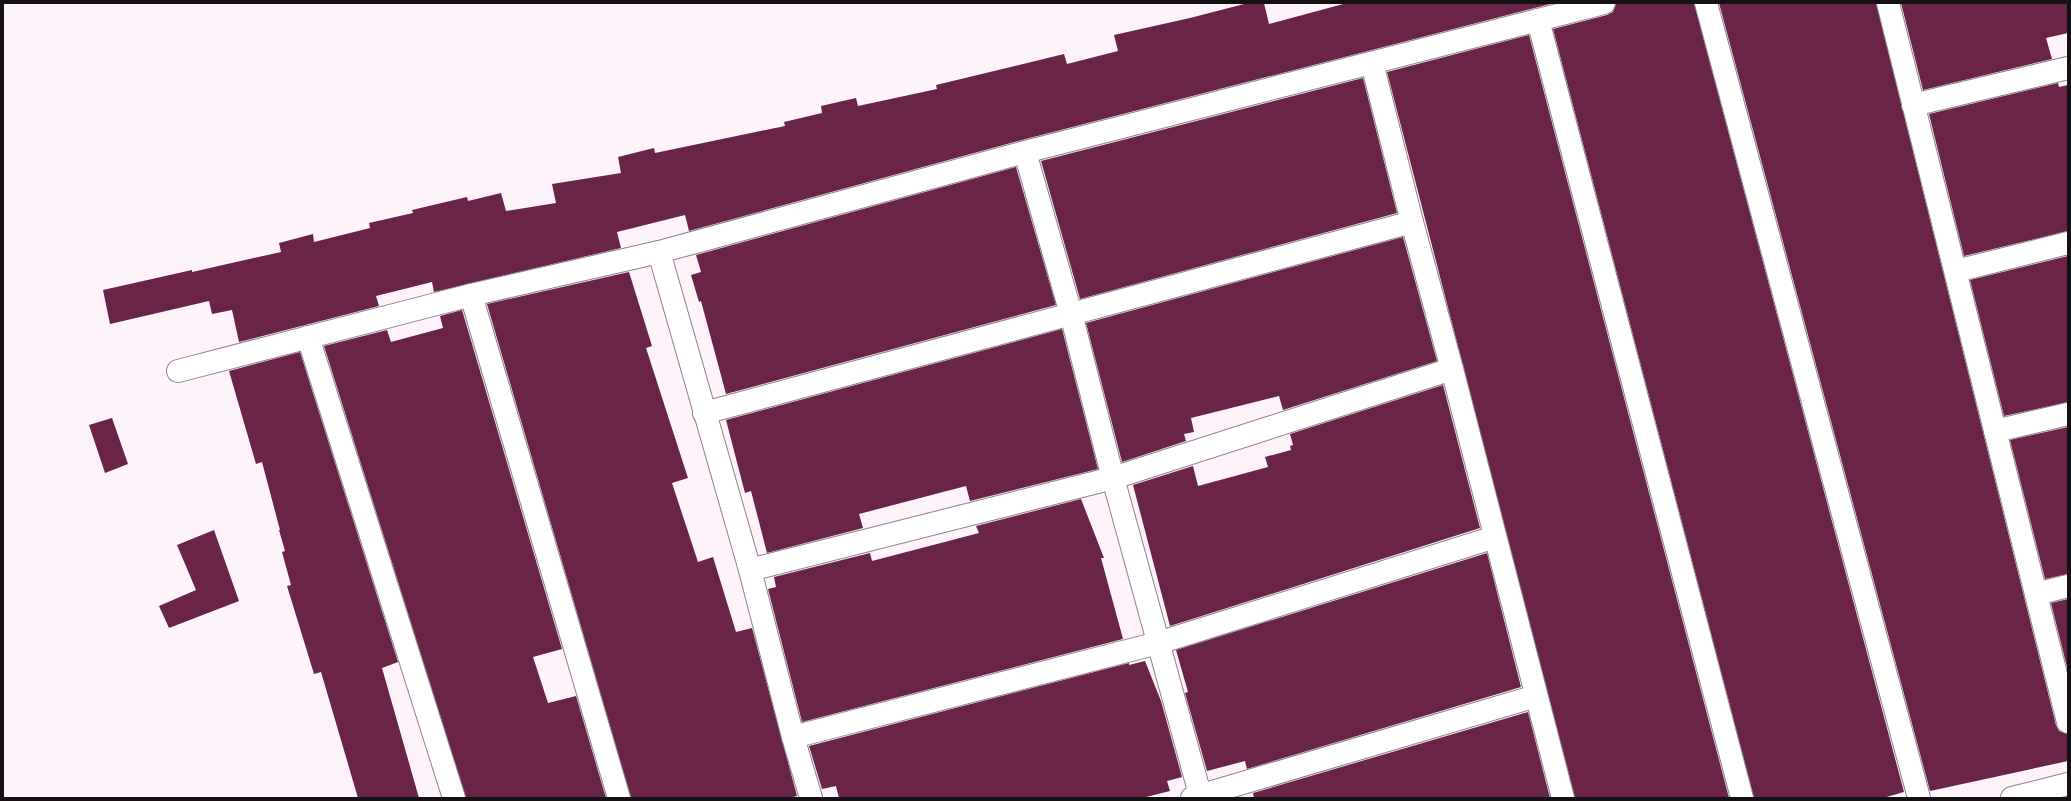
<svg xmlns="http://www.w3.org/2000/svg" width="2071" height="801" viewBox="0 0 2071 801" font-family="Bitter,serif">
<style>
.building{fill:#692447}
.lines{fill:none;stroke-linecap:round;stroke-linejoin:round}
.street-casing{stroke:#8c828a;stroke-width:24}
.street{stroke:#fff;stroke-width:22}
</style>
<rect width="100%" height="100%" fill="#fef2fb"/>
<g class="building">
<polygon points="1248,3 1264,3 1269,24 1347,3 1554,3 1022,140 689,231 685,215 617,232 621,248 434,292 432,282 376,296 379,306 239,342 232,310 212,314 209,301 110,324 103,290 192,270 192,272 281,252 279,243 313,234 314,242 370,228 369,223 413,213 412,210 467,197 468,201 501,193 506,211 556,203 552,184 621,173 618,157 654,148 655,153 785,126 784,122 822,113 821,106 856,98 858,106 937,89 936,85 1064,54 1067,64 1118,51 1114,35 1190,18"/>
<polygon points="1616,3 1694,3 1904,792 1883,798 1754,798 1553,29 1607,15 1613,12"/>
<polygon points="1719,3 1876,3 2056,725 2059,731 2068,734 2068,761 1930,791"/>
<polygon points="1901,3 2068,3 2068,33 2046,38 2052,59 1923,90"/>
<polygon points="1529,35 1729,798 1575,798 1387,72"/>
<polygon points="1363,78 1397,213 1080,299 1041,161"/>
<polygon points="2058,83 2059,87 2068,85 2068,231 1964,256 1929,114"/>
<polygon points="1016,167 1056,305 726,394 701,301 699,302 691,275 701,272 696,255"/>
<polygon points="1403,237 1437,361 1283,410 1279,396 1191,418 1194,432 1184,434 1186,441 1122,462 1086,323"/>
<polygon points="2068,256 2068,402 2004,416 1970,280"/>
<polygon points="629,272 652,346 646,348 688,478 672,483 698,562 713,557 736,632 752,628 797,796 789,798 631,798 487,304"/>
<polygon points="462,310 562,649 533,657 548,703 576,696 606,798 466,798 324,346 387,330 391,342 443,328 440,316"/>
<polygon points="1062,329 1098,469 970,501 966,486 859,514 863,528 767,553 751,491 745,493 726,420"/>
<polygon points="300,352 398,662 382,668 419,798 358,798 321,672 314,674 287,586 291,585 282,552 285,551 279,530 280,530 262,462 256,464 229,371"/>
<polygon points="1443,385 1480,528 1170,626 1133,485 1193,466 1198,486 1268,467 1265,457 1291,450 1290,446 1293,445 1290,434"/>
<polygon points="112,418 128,464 105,473 89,425"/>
<polygon points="2068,427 2068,574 2045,579 2010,440"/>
<polygon points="1081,499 1104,558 1101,558 1123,639 802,722 768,589 776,587 774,577 870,553 872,561 979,533 976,526"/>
<polygon points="214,530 239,601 169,628 159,606 196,590 177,545"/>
<polygon points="1487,553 1521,687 1247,769 1245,761 1207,771 1185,693 1188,692 1176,650"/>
<polygon points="2068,599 2068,671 2051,603"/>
<polygon points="1145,661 1161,701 1182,777 1167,781 1170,791 1142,798 839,798 836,786 822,789 809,746 1129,663 1129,665"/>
<polygon points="1528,712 1550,798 1254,798 1253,793"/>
</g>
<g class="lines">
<g class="street-casing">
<g id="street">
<polyline points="1706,3 1919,798"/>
<polyline points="1888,3 2068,722"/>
<polyline points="1538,20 1742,798"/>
<polyline points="1372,63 1412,222 1452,369 1563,798"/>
<polyline points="1913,105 2068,68"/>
<polyline points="1025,152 1071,314 1113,478 1201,798"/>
<polyline points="659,252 750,570 793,737 811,798"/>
<polyline points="1956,271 2068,243"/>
<polyline points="471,295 619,798"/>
<polyline points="308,337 454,798"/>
<polyline points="178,371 471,295 659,252 1025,152 1604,3"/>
<polyline points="704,413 1412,222"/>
<polyline points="1995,431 2068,414"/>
<polyline points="750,570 1113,478 1452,369"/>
<polyline points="2036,594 2068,586"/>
<polyline points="793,737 1158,643 1495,537"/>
<polyline points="1192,798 1536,696"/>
<polyline points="2012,798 2068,784"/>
</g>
</g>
<use href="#street" class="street"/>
</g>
<rect width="2071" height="801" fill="none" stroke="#141013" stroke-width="8"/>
</svg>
